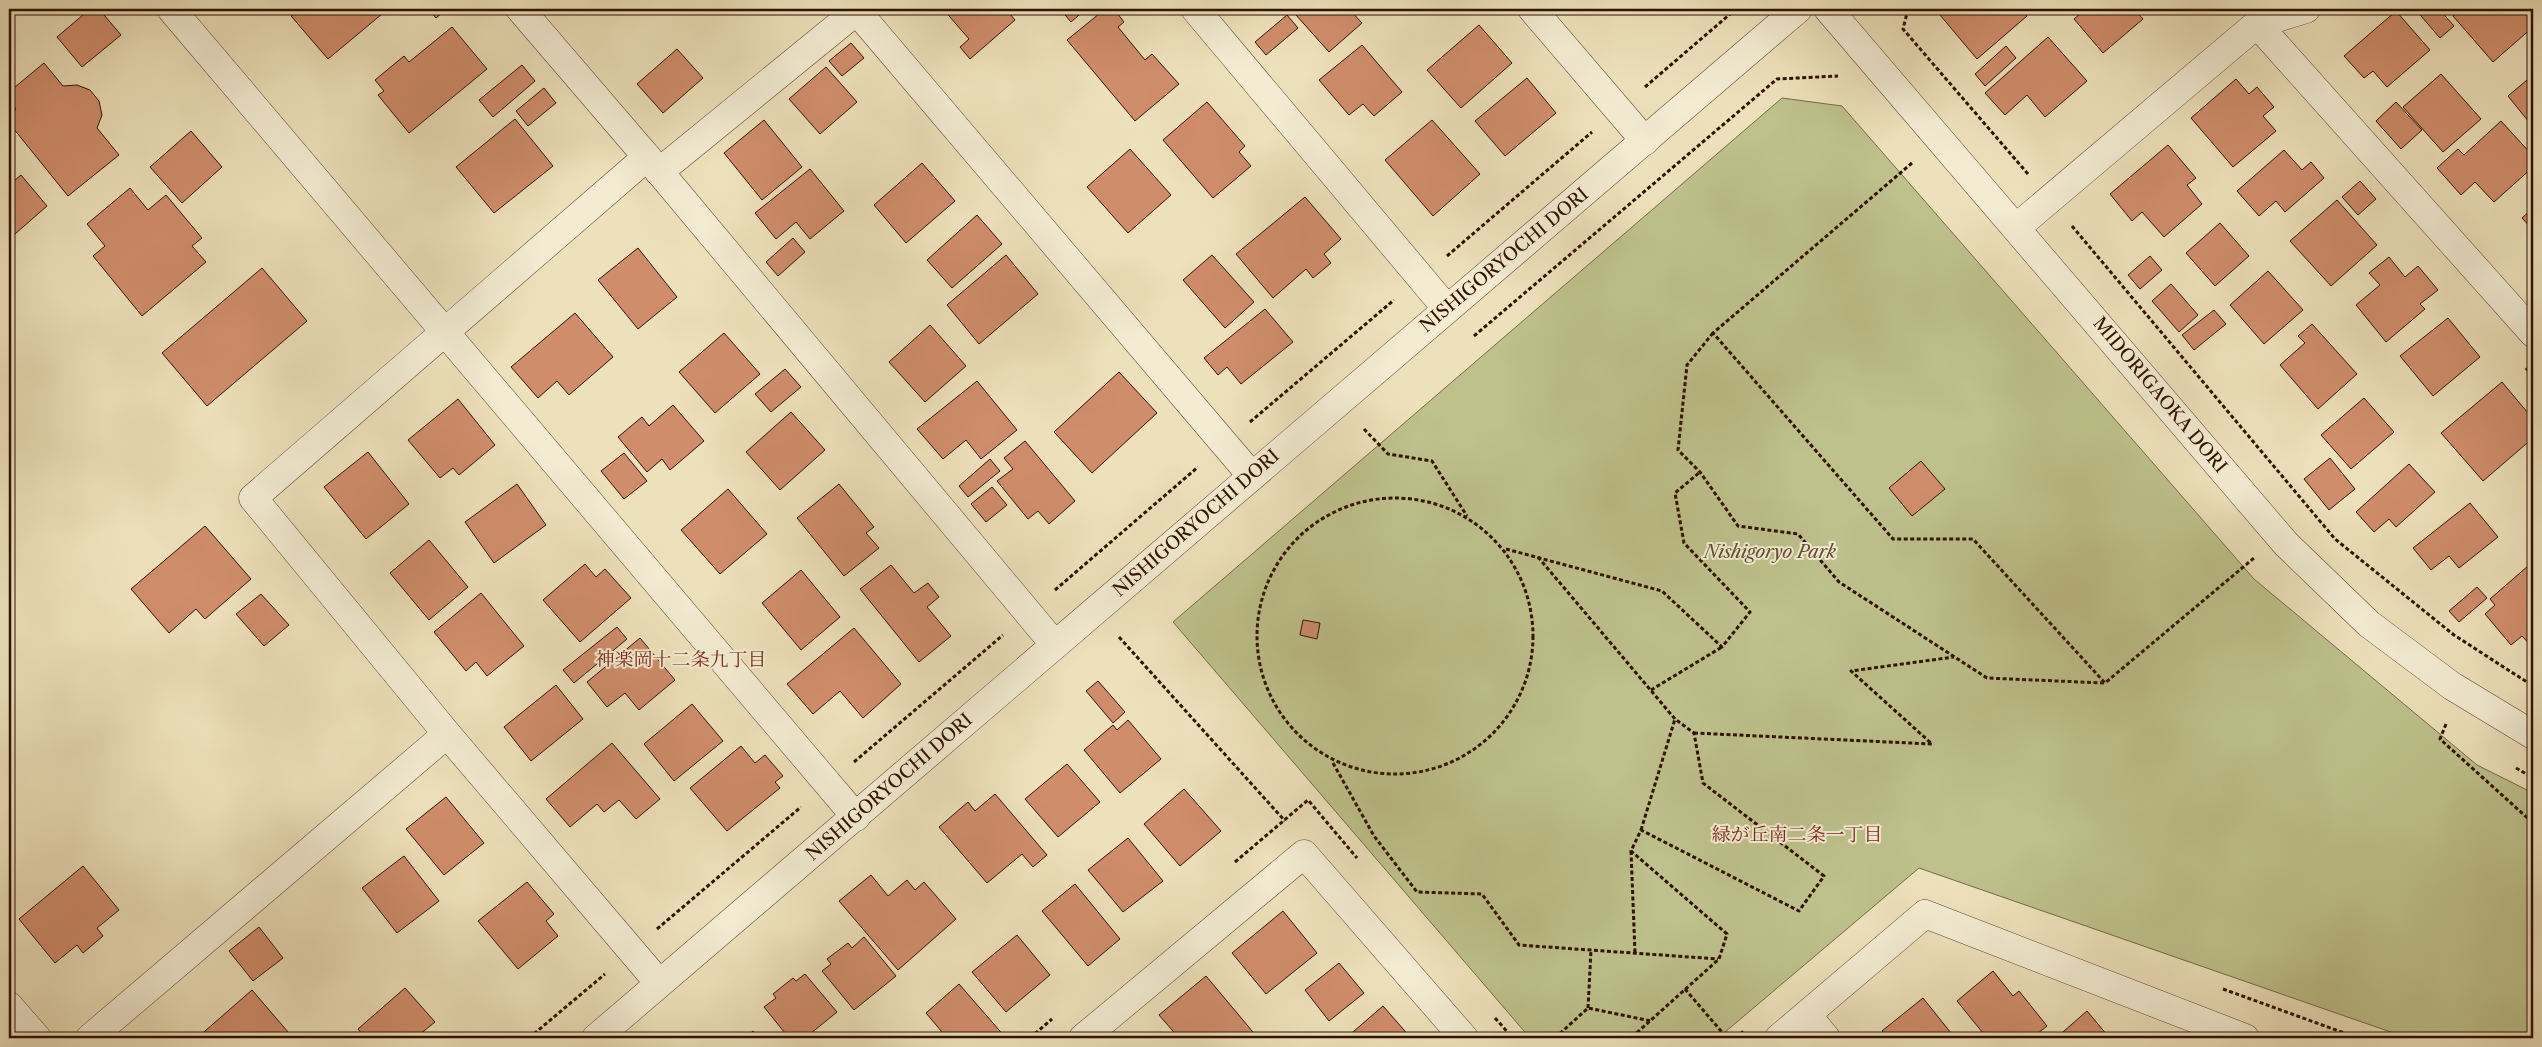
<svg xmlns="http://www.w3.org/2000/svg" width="2542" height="1047" viewBox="0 0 2542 1047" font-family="'Libre Caslon Text','Noto Serif JP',serif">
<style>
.green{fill:#bec18c;stroke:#766847}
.building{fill:#d08d6c;stroke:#2f1002}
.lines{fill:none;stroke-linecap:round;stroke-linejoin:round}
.minor-casing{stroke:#5e4430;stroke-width:29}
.tertiary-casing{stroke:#5e4430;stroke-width:29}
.path{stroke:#2f1002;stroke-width:3;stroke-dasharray:4 2.5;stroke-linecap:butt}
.minor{stroke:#f3ecd3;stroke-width:28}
.tertiary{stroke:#f3ecd3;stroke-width:28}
.labels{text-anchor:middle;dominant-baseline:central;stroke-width:4;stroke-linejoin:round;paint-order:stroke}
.street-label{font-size:18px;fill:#2f1002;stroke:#f3ecd3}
.park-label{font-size:18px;font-style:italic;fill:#614e32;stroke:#f3ecd3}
.neighbourhood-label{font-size:19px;fill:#7a1f14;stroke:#f3ecd3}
</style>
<rect width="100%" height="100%" fill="#ede1bb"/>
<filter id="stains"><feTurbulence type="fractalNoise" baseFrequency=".004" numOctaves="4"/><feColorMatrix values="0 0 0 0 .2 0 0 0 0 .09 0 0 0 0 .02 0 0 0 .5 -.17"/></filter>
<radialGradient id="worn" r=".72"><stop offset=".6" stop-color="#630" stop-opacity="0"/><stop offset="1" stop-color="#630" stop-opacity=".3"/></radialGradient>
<polygon class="green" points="1782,98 1842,106 2254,579 2477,765 2533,793 2533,1038 2408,1038 1919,868 1718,1038 1530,1038 1173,622"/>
<g class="building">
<polygon points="90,9 99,9 121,35 82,67 57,37"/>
<polygon points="300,9 388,9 328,59 291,16"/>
<polygon points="428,9 447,9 436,18"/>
<polygon points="784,9 796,9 789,15"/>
<polygon points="943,9 1006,9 1015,20 970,59 960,47 969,39"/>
<polygon points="1060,9 1086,9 1071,22"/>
<polygon points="1105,9 1114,9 1124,22 1118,27 1145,60 1152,54 1179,84 1135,121 1067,40"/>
<polygon points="1303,9 1349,9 1362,23 1329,52 1296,15"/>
<polygon points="1948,9 2021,9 2027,16 1977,59 1940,15"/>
<polygon points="2086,9 2134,9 2143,19 2103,53 2074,19"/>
<polygon points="2415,9 2439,9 2454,26 2440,38"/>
<polygon points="2461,9 2526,9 2533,18 2533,27 2493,62 2453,16"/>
<polygon points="2396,11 2430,50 2387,87 2373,71 2364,78 2344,56"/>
<polygon points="1287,15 1298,28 1266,55 1255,42"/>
<polygon points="1479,25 1512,63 1461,108 1427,70"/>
<polygon points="452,27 487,69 409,133 378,95 384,91 375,80 404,56 409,62"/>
<polygon points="2048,37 2087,81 2045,117 2027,95 2005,115 1985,93"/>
<polygon points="851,43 864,58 842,76 829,61"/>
<polygon points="1362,45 1402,92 1374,116 1363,104 1349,115 1319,80"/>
<polygon points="2006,46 2016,58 1985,86 1975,74"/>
<polygon points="677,49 703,78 663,113 637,84"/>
<polygon points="44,63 63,86 77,85 90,90 99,101 102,115 97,128 119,155 68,196 9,123 9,115 16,109 9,100 9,92"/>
<polygon points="522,65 535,81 493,117 479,100"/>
<polygon points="826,67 857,102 820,134 789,99"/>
<polygon points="2441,74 2481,119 2443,152 2403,107"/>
<polygon points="2533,75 2533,127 2508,96"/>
<polygon points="1527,78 1556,113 1505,156 1475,121"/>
<polygon points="2236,79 2249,94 2257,87 2274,107 2263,116 2276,131 2233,167 2191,118"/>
<polygon points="544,88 556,103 528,126 516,111"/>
<polygon points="1207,102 1245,146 1239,152 1251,166 1213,198 1163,140"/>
<polygon points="2396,102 2422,130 2401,149 2376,121"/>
<polygon points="515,119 553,166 494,213 456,167"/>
<polygon points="764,120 802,167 762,200 724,153"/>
<polygon points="1432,120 1480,174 1433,216 1385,160"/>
<polygon points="2501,121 2533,156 2533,167 2494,202 2475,182 2461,195 2437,168 2458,149 2464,155"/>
<polygon points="191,131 222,167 182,203 150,167"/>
<polygon points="2168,145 2196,178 2187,185 2202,204 2164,237 2142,212 2132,221 2110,194"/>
<polygon points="1130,149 1171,195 1128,233 1087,187"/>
<polygon points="2284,150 2302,170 2311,162 2324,178 2285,212 2276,201 2259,216 2237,191"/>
<polygon points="922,163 955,201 906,243 874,205"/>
<polygon points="810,169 844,211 810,239 796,222 776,239 755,213"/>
<polygon points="21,175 47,206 15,234 9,227 9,185"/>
<polygon points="2360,181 2376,199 2358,215 2342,197"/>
<polygon points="130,188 148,210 166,195 202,238 192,246 206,262 142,316 93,256 105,246 87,224"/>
<polygon points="1305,197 1341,239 1324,254 1331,263 1313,278 1306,269 1273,298 1236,254"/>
<polygon points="2337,200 2377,245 2331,286 2290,241"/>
<polygon points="2533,208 2533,230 2522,218"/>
<polygon points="977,215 1002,244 952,288 927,260"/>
<polygon points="2220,223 2249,256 2215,286 2186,253"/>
<polygon points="793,238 805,252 778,276 766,262"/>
<polygon points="638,248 677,297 638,329 598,280"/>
<polygon points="1006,255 1038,294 979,344 947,305"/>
<polygon points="1212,255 1254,302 1225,328 1183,280"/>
<polygon points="2150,256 2162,270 2140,289 2128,275"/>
<polygon points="2389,257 2405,277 2418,266 2438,290 2420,304 2425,309 2386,342 2356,305 2380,285 2369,273"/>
<polygon points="262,268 307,321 207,406 162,353"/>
<polygon points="2268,271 2303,310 2264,344 2230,305"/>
<polygon points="2171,284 2198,315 2179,332 2152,301"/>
<polygon points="1265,309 1293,342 1241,384 1227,367 1218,375 1204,358"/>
<polygon points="2214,310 2226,324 2194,350 2182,335"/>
<polygon points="575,313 613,357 569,395 557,381 538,398 511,367"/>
<polygon points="2448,318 2480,357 2433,396 2400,356"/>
<polygon points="2312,324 2357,374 2318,409 2280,365 2305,343 2298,336"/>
<polygon points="930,325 966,366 925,402 889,362"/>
<polygon points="724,333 760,374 715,413 679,372"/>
<polygon points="785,369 801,387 771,412 755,394"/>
<polygon points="1119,372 1157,413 1092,473 1054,432"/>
<polygon points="977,381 1017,430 981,459 966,440 943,459 917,429"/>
<polygon points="2502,382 2533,419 2533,438 2483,481 2441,433"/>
<polygon points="2364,398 2394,432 2351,469 2321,435"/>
<polygon points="458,399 495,445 459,475 453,468 440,478 408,440"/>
<polygon points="673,405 704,441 670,470 662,459 647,472 618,437 642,417 649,426"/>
<polygon points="791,412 825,450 780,490 746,452"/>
<polygon points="1025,441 1075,501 1049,524 1038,511 1028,519 997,481 1013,469 1004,458"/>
<polygon points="368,452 409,504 366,539 324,487"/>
<polygon points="624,453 647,481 624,499 601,471"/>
<polygon points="2330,458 2355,489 2329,510 2304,479"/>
<polygon points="990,459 1000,471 968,497 959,486"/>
<polygon points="1921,461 1945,489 1912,516 1889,488"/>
<polygon points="2409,464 2435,492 2396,527 2389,519 2374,532 2356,512"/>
<polygon points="517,484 546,525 494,563 465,522"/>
<polygon points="839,484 874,527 866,533 879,548 844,576 797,518"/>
<polygon points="992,487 1007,505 986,522 971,504"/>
<polygon points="728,489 767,534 720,574 681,530"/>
<polygon points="2470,503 2498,537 2459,568 2449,556 2431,570 2413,548"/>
<polygon points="205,526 251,579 205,619 196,609 169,633 131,589"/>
<polygon points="429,540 468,587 429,620 390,573"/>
<polygon points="585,564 596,577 605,569 631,598 580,642 543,600"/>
<polygon points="891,565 914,593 928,583 939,597 927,607 951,636 919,662 860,589"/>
<polygon points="2528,566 2533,572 2533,648 2522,636 2511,645 2485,614 2495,605 2490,599"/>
<polygon points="801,570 840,617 801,650 762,603"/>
<polygon points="2477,587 2487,598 2459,622 2449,611"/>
<polygon points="481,593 524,646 487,676 476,662 466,671 434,632"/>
<polygon points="261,594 289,625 264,646 236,614"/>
<polygon points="1303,620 1320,623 1317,639 1300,635"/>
<polygon points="617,627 627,639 574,683 563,670"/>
<polygon points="854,628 901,684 863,718 840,691 813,714 787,684"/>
<polygon points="640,638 675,680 639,710 625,693 607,707 587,682"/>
<polygon points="1098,681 1125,712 1113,723 1086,691"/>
<polygon points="556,685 583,719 531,761 504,727"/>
<polygon points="692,704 723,741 674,781 644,744"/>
<polygon points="1128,720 1161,759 1120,793 1084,750 1113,725 1117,730"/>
<polygon points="612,743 660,799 636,819 619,800 604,812 597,804 570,827 546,799"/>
<polygon points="741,746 755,763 765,755 783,776 775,782 780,788 727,831 690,788"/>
<polygon points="1067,764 1100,802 1058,837 1025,799"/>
<polygon points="1184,789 1221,831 1180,866 1144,824"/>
<polygon points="995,794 1047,855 1033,867 1022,854 987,883 939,827 968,802 975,811"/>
<polygon points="446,797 484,843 444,875 406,829"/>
<polygon points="1128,838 1163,881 1123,912 1088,870"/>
<polygon points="404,856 439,901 397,933 362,888"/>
<polygon points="83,866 119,910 97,928 103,936 83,953 77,945 55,963 19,919"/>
<polygon points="871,875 888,896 907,880 915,890 924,882 956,919 898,970 839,901"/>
<polygon points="527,882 554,914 546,921 558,936 518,969 478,921"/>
<polygon points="1075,884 1120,939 1088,966 1042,911"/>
<polygon points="1283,911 1317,953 1266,994 1232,953"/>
<polygon points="259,927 283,958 253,981 229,951"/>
<polygon points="1017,935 1050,975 1006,1012 972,972"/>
<polygon points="864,937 896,976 854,1010 822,971 831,964 827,959 848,943 852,948"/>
<polygon points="1339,963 1364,993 1329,1021 1305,990"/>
<polygon points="1993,971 2013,996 2019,991 2047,1026 2032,1038 1987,1038 1957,1001"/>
<polygon points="805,974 837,1012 805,1038 789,1038 764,1007 776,998 773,994 793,978 796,981"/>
<polygon points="1206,976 1258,1038 1179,1038 1159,1015"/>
<polygon points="959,984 1006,1038 947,1038 926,1013"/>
<polygon points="405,988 435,1022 415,1038 365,1038 358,1029"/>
<polygon points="252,990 288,1032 281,1038 197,1038"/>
<polygon points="1923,998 1955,1038 1888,1038 1882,1031"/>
<polygon points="1383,1006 1411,1038 1346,1038"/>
<polygon points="2087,1011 2108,1036 2105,1038 2056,1038"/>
<polygon points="753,1031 760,1038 745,1038"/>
<polygon points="895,1032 901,1038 888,1038"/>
</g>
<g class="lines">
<g class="minor-casing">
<g id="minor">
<polyline points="171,9 856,817"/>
<polyline points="520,9 647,157 1055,645"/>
<polyline points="855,9 1251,475"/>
<polyline points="1195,9 1447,309"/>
<polyline points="1532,9 1645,141"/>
<polyline points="2257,24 2533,333"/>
<polyline points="647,157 253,498 447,734 659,983"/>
<polyline points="659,172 859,9"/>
<polyline points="2017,227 2257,24 2306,9"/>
<polyline points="9,1006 37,1038"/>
<polyline points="1807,1015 1826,1038"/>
<polyline points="90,1038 447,734"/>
<polyline points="1083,1038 1304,854 1464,1038"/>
<polyline points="1779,1038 1925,914 2245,1038"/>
</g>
</g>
<g class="tertiary-casing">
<g id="tertiary">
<polyline points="1828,9 2286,544 2369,624 2452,686 2533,735"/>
<polyline points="596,1038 1798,9"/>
</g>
</g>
<g class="path">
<polyline points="1908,9 1903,29 2028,174"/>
<polyline points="1645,87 1736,9"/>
<polyline points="1912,163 1713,333 1893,539 1973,539 2105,683 2254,558"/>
<polyline points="2072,226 2335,539 2454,635 2533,686"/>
<polyline points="1447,256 1592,132"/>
<polyline points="1713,333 1687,365 1678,450 1700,472 1738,526 1798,534 1839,582 1987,678 2104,683"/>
<polyline points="1474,336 1777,79 1838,76"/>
<polyline points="2526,368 2533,377"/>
<polyline points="1250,422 1394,300"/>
<polyline points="1364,429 1388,454 1432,461 1467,516"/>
<circle cx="1395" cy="636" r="138"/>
<polyline points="1506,549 1662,591 1722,647 1750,612 1684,543 1675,493 1700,472"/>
<polyline points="1538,557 1675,719 1694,733 1703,783 1824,876 1799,911 1641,830 1631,851 1727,934 1719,959 1631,1038"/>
<polyline points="1055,590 1198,467"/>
<polyline points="1119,637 1285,821"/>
<polyline points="1651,690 1722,647"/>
<polyline points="2446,724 2440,739 2533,823"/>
<polyline points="1694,733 1932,744 1851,671 1954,657"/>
<polyline points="854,762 1003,635"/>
<polyline points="1333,763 1374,836 1417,892 1482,894 1519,945 1718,959"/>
<polyline points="2516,768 2533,778"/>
<polyline points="1641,830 1675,719"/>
<polyline points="1631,851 1635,953"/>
<polyline points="1235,862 1308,800 1357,858"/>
<polyline points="657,929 801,807"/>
<polyline points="1685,989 1727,1038"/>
<polyline points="2223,989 2358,1038"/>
<polyline points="1588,1008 1591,950"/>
<polyline points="1495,1018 1513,1038"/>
<polyline points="529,1038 605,974"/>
<polyline points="1030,1038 1052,1019"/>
<polyline points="1555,1038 1588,1008 1651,1021"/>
<polyline points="1735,1038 1744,1031"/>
</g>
<use href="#minor" class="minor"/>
<use href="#tertiary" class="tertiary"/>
</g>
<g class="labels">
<g class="street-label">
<text transform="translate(1504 260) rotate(-40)">NISHIGORYOCHI DORI</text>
<text transform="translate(2160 395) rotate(50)">MIDORIGAOKA DORI</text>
<text transform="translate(1196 523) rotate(-41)">NISHIGORYOCHI DORI</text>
<text transform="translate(889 787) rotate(-41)">NISHIGORYOCHI DORI</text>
</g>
<g class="park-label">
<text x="1770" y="552">Nishigoryo Park</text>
</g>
<g class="neighbourhood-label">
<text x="681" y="659">神楽岡十二条九丁目</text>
<text x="1797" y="834">緑が丘南二条一丁目</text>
</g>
</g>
<rect width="2542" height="1047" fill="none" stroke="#ede1bb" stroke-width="30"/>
<rect x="10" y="10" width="2522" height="1027" fill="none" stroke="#2f1002" stroke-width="2.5"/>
<rect x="15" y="15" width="2512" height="1017" fill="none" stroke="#2f1002"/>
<rect width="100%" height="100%" filter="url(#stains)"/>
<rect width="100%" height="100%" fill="url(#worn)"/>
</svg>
